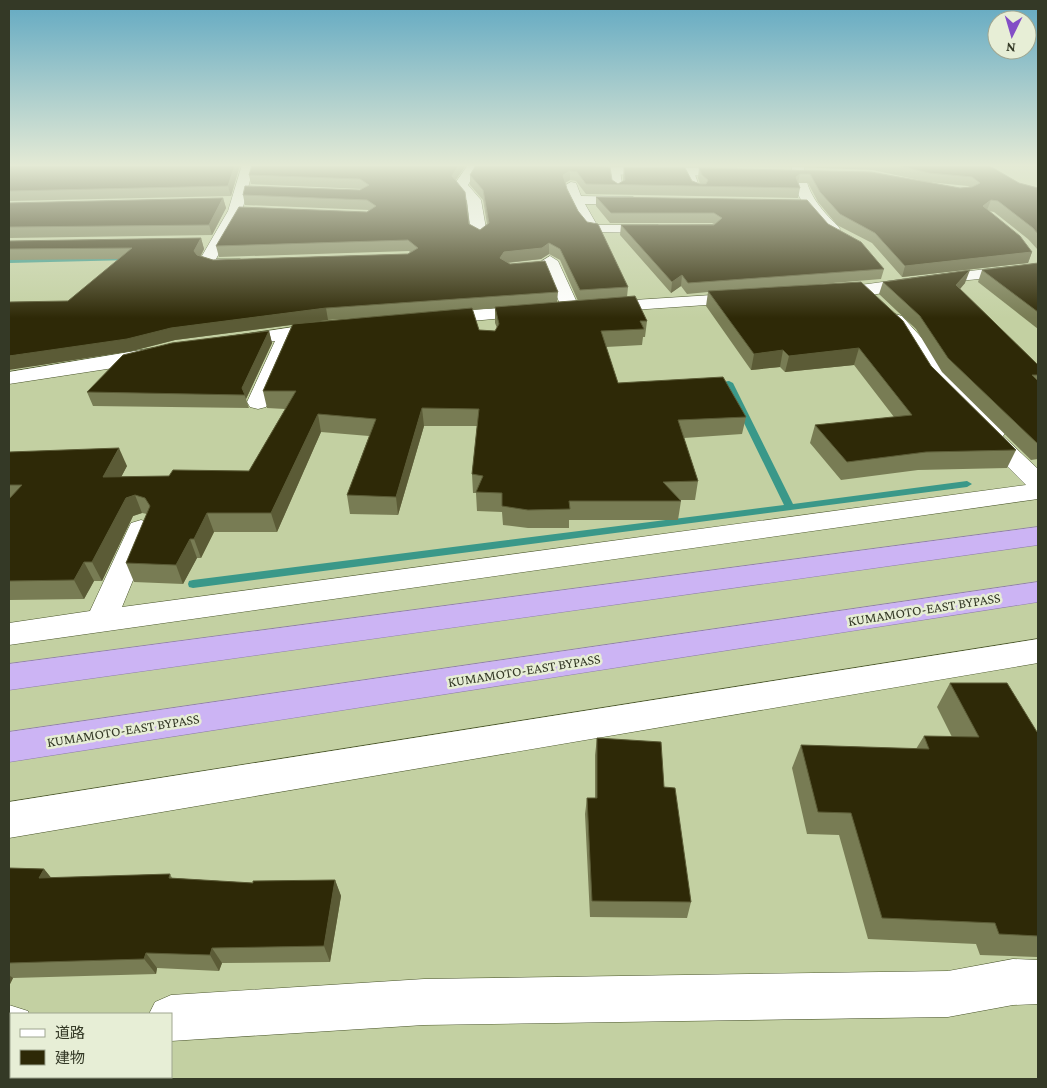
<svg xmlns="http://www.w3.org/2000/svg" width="1047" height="1088" viewBox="0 0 1047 1088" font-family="'Crimson Pro','Noto Sans JP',serif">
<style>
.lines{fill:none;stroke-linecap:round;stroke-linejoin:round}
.stream{fill:#3a9889;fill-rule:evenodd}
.service-casing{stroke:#49542a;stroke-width:1}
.minor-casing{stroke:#49542a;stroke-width:1}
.trunk-casing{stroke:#8f7dab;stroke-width:1}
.service{fill:#fff;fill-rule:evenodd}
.minor{fill:#fff;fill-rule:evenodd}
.trunk{fill:#ccb4f4;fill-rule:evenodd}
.wall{fill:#787c54;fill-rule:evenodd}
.shaded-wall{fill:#5b5b36}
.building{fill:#2e2907;stroke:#5b5b36}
.labels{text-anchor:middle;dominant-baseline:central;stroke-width:5;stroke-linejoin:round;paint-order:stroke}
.street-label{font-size:14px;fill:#343926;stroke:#e7eed6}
</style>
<rect width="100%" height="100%" fill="#c3d0a2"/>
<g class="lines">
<g class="stream">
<polygon points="130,257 133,259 132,260 9,263 9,259"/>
<polygon points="729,381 733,383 793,504 967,481 972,484 967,487 193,588 189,587 188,584 189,581 193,580 784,505 726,386 715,387 711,385 715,383"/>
</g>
<g class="service-casing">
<g id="service">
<polygon points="615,168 620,171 623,189 618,192 613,189 610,171"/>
<path d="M689 169 694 172 699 186 705 190 703 192C690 194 688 183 684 172Z"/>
</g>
</g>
<g class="minor-casing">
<g id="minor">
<path d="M242 165H254L242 211 216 259H240L248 264C242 273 205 270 199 261L228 211Z"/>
<polygon points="468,165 480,165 468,185 481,200 487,234 479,239 471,234 467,201 454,185"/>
<path d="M792 165H804C805 191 820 209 838 226L840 229 838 232H828C809 214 791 193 792 165Z"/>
<polygon points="574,167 736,168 742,172 736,176 570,174 568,171 570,168"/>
<polygon points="571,182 576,183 581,196 633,197 640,201 633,205 585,204 597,225 658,225 665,229 658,233 587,232 569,200 564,186"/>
<polygon points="550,256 558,261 580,309 577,313 565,313 562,309 542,261"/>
<path d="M1038 264V274C1006 277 973 279 941 283 910 287 856 302 826 295L823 291 826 287C840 284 854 286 868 284 925 276 981 269 1038 264Z"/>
<polygon points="744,293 750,294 753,298 750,302 603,312 597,311 594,307 597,303 603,302"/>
<polygon points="532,306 538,307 541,311 538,315 438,324 431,322 429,318 431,314 438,312"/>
<polygon points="895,314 902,316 1002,427 1006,432 1003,436 1038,469 1038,499 9,645 9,623 90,611 128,529 131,523 141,520 151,523 154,529 122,607 1026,485 978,437 974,432 978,427 888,324 886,320 888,316"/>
<polygon points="326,322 333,324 335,328 333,332 295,338 269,402 266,407 258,409 250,407 247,402 275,341 234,347 227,345 224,341 227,337"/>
<polygon points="153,348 160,350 163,354 160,358 133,365 9,384 9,372"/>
<polygon points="1038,639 1038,663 9,838 9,802"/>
<polygon points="1013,959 1038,960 1038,1004 1013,1005 948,1017 424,1025 171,1041 171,1014 149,1014 155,1002 171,995 424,979 948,971"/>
<polygon points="9,1005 28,1011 29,1014 11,1014 11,1051 9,1051"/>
</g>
</g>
<g class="trunk-casing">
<g id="trunk">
<polygon points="1038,527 1038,545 9,690 9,664"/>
<polygon points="1038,582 1038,602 9,762 9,732"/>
</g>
</g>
<use href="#service" class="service"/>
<use href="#minor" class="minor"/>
<use href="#trunk" class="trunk"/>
</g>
<g class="wall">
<polygon points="9,165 240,165 231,196 9,201"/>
<path d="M252 165H466L456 180 469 224 480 230 487 224 483 200 470 185V175L573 165 612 180 618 184 623 181V176L624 167 692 181 700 184 698 178 699 168 871 172 923 181 873 170 768 166 693 165H988L1019 183 1038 188V250L1028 239 994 212 989 211 1032 252 1028 263 902 277 872 243 837 225 818 202 808 183H798L800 188 798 198 586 194 576 181 570 180 565 183 567 189 578 211 628 287 627 297 647 321 645 337H643L642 345 606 347 618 383 746 417 742 434 684 438 698 481 695 500H680L681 501 678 520H569V528H528L503 525 502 512 477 511 476 493H473L472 474 477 426H424L398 515 350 514 347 495 369 436 321 432 277 532H214L201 558H197L183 584 134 582 126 563 147 514 142 513 133 516 102 581H94L84 599 9 600V452L127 466 121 477 169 476 249 471 285 409 267 408 263 391 292 325 175 340 132 351 33 366 68 301 119 259 9 260V241L201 238 204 249 201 256 213 260 408 254 410 252 409 251 219 257 216 246 367 212 369 210 245 205 243 195 360 190 362 189 251 184 249 175ZM928 182 968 186 970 187 960 188ZM549 254 560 260 578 301 557 302 558 292 508 263 541 259ZM495 308V323L497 328 495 331 479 330 472 310ZM360 318 318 321 328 320Z"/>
<polygon points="596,197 828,224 884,269 881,279 785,287 931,366 1016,450 1007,468 918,470 841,480 810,443 815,425 894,417 854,365 785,372 780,367 751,370 706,306 708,292 687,294 681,286 671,293 620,235 621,225 714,224 712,223 610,223 596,206"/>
<polygon points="223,198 226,208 212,235 9,238 9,240 9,203"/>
<polygon points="1038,263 1038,329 978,282 982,270"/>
<polygon points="883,282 965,283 960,289 1038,365 1038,459 1031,460 942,372 916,329 879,294"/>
<polygon points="269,331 272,343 246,399 249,408 93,406 87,392"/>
<polygon points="950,683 1037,732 1038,732 1038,956 1037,957 980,955 976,944 868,939 839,835 807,834 792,768 801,745 916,749 924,736 952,737 937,707"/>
<polygon points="597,738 664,787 691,902 687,918 590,917 585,814 587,798 595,798 595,755"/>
<polygon points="9,868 44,869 51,878 170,874 172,878 253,883 335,880 341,896 330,962 222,963 219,971 157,968 156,974 13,978 9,986"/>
</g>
<g class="shaded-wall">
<polygon points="235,165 240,165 231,196 228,186"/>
<polygon points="459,165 466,165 452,185 452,176"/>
<polygon points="570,171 570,180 563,184 563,175"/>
<polygon points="800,174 798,183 796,177"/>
<polygon points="223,198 226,208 212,235 209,225"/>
<polygon points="991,200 987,210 983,206"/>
<polygon points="201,238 204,249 197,262 194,251"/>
<polygon points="549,243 549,254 541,259 504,263 500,258 504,252"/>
<polygon points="1032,252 1028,263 902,277 905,266"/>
<polygon points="970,270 965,283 952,298 956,285"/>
<polygon points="682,275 681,286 671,293 672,282"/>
<polygon points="326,308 328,320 175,340 132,351 9,370 9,356 171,328"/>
<polygon points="269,331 272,343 246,399 242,388"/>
<polygon points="859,348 854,365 785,372 789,356"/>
<polygon points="783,350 780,367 751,370 754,354"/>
<polygon points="422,408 424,426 398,515 396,497"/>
<polygon points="318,414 321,432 277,532 271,513"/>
<polygon points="119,448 127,466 111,496 103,477"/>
<polygon points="135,495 142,513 133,516 102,581 92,562 126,498"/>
<polygon points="207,513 214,532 201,558 194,539"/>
<polygon points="190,539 197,558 183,584 176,565"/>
<polygon points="84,562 94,581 84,599 74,580"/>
<polygon points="44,869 58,886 39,878"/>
<polygon points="335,880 341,896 330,962 324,946"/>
<polygon points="212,948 222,963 219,971 210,955"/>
<polygon points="146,953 157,968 156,974 144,959"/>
<polygon points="9,975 13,978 9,986"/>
</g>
<g class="building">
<polygon points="9,165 235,165 228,186 9,191"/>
<polygon points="252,165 459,165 452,176 465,192 469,224 480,230 489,223 483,190 470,175 476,165 573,165 610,167 612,180 618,184 625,180 624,167 685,168 692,181 700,184 706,184 708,180 702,175 699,168 871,172 960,188 972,187 980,183 972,177 929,173 896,165 988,165 1019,183 1038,188 1038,234 1033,228 998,201 991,200 983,206 1020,236 1032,252 905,266 875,233 840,214 820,192 810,174 800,174 796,177 800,188 586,184 577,172 570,171 563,175 567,189 578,211 587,222 598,224 628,287 580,290 560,249 549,243 542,248 504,252 500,258 510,264 545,261 558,292 326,308 171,328 127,339 9,356 9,302 68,301 132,248 9,249 9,241 201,238 194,251 197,255 213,260 408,254 418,248 408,240 216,246 239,207 367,212 376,206 367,200 243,195 245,186 360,190 369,185 360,179 249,175"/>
<polygon points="596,197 807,200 828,224 861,242 884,269 688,283 682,275 672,282 621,225 714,225 722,218 714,213 611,213"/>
<polygon points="223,198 209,225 9,227 9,203"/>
<polygon points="1038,263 1038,312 982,270"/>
<polygon points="970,270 956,285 1038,365 1038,375 1032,375 1038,381 1038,444 948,358 920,316 883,282"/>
<polygon points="861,282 903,321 931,366 1016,450 926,452 847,462 815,425 912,415 859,348 789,356 783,350 754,354 708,291"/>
<polygon points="635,296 647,321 640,321 644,329 601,331 618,383 723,377 746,417 678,420 698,481 663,482 681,501 569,501 570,509 528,510 502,506 502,493 476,492 483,476 472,474 479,409 422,408 396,497 347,495 376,419 318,414 271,513 207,513 194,539 190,539 176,565 126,563 150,506 145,498 135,495 126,498 92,562 84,562 74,580 9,581 9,499 22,485 9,485 9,452 119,448 103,477 169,476 173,470 249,471 296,391 263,391 293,324 472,308 479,330 495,331 499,324 495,307"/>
<polygon points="269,331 242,388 245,395 87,392 123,355 172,343"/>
<polygon points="950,683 1007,683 1037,732 1038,732 1038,936 999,934 995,923 882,918 851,813 818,812 801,745 929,749 924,736 979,737"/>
<polygon points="597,738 661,742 664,787 675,788 691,902 592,901 587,798 597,798"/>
<polygon points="9,868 44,869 39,878 170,874 169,878 253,883 253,881 335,880 324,946 212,948 210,955 146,953 144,959 9,963"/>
</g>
<linearGradient id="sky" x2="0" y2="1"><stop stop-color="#62a9c2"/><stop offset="0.52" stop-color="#e4ead5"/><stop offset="1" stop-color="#e4ead5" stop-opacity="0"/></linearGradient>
<rect width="1047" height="318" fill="url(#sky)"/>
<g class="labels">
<g class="street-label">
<text transform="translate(924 609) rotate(-9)">KUMAMOTO-EAST BYPASS</text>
<text transform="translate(524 670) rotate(-9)">KUMAMOTO-EAST BYPASS</text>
<text transform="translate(123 730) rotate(-9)">KUMAMOTO-EAST BYPASS</text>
</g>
</g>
<rect width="1047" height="1088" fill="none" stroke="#343926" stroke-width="20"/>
<rect x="10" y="1013" width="162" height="65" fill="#e7eed6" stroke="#9fa690"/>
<rect x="20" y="1029" width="25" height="8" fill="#ffffff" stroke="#9fa690"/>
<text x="55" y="1038" font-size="15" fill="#343926">道路</text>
<rect x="20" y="1050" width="25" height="15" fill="#2e2907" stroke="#9fa690"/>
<text x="55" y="1063" font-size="15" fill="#343926">建物</text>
<g transform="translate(1012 35) rotate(185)"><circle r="24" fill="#e7eed6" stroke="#9fa690"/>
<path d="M0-4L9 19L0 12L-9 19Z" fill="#834ec6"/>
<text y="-8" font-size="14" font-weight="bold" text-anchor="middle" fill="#343926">N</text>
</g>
</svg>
